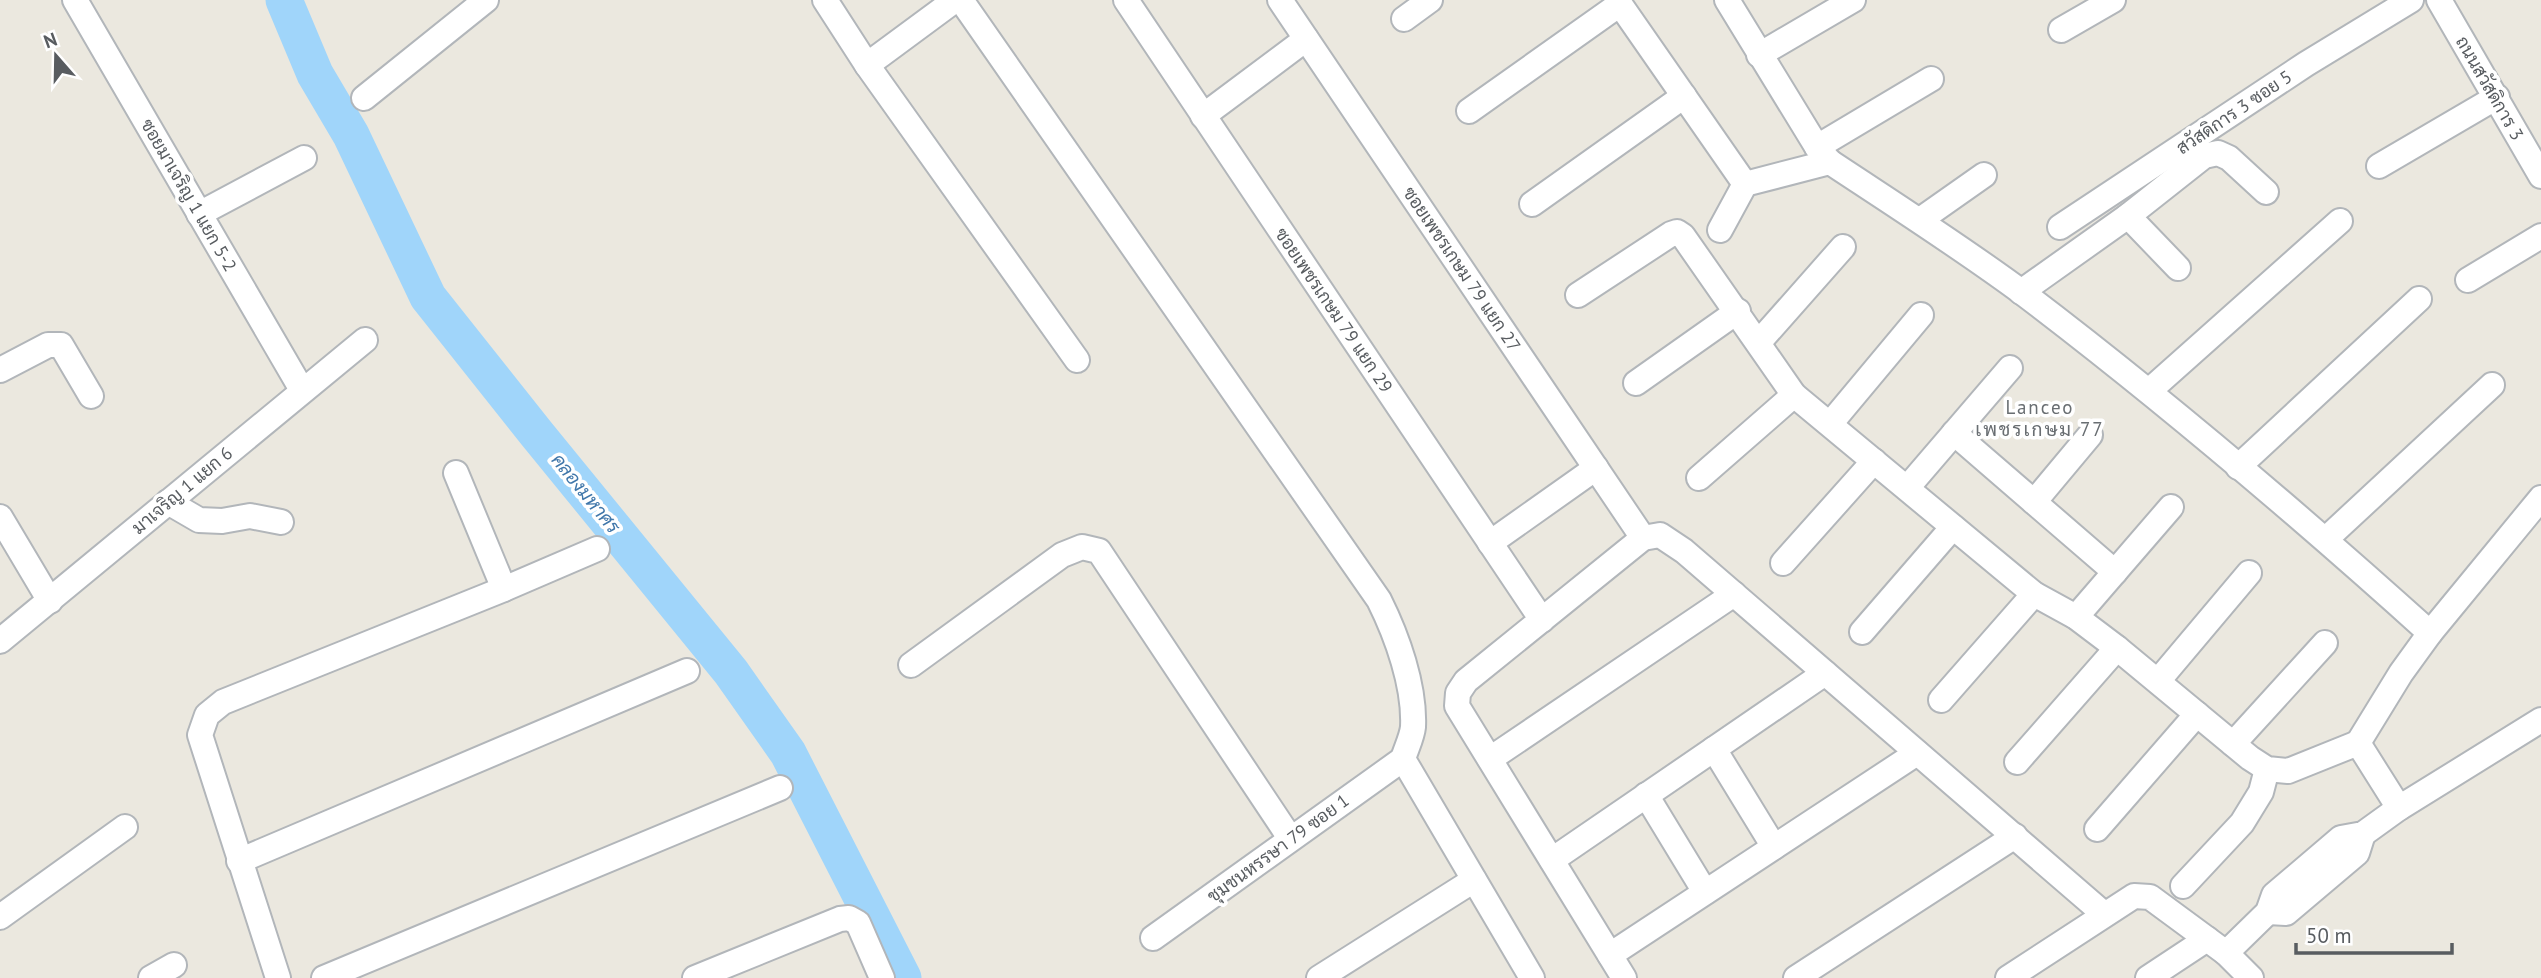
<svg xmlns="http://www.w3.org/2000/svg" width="2541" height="978" viewBox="0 0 2541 978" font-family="'PT Sans',Sarabun,sans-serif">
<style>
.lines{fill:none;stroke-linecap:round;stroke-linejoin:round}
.river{stroke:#a0d5fa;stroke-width:37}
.minor-casing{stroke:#b2b6ba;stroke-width:28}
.minor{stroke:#fff;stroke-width:24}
.labels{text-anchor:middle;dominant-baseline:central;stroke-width:7;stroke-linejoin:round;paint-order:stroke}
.street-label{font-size:18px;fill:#585c60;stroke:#fff}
.neighbourhood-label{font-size:19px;letter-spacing:2px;fill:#696e72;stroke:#fff}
.water-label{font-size:19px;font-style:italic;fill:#4077aa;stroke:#fff}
</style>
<rect width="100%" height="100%" fill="#ebe8df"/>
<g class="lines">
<polyline class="river" points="284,0 315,74 351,135 428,297 536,433 731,672 788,753 903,978"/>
<g class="minor-casing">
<g id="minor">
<polyline points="75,0 302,390"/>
<polyline points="825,0 867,65 1077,360"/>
<path d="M961 0 1379 600C1397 636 1415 686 1413 727 1412 737 1406 749 1403 759L1532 978"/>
<polyline points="1126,0 1542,620"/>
<polyline points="1280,0 1643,538"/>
<polyline points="1617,0 1745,184"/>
<polyline points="1727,0 1817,147 1830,162"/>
<polyline points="2439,0 2541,176"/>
<polyline points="1404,19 1430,0"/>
<polyline points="2061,30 2113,0"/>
<polyline points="1759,55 1853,0"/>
<polyline points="867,65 955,0"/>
<polyline points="364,98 486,0"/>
<polyline points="1469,111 1620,4"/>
<polyline points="1203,116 1306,39"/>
<polyline points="1817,147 1931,79"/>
<polyline points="2379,166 2497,97"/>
<polyline points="1532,204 1684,96"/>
<polyline points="199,214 304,158"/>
<polyline points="2128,216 2178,268"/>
<polyline points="1920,220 1984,175"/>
<polyline points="2060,227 2306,64 2411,0"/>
<path d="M1720 230 1745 184 1830 162C1895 205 1961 247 2023 293 2164 400 2299 515 2430 633L2401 673 2358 743"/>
<polyline points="2468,280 2541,236"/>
<polyline points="2021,292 2128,216 2204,156 2218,153 2229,158 2266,192"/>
<polyline points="1578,295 1671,234 1677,232 1683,236 1794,395 2034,594 2076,617 2117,648 2250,758 2267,769 2288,771 2358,743 2399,808"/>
<polyline points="1759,342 1843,247"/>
<polyline points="0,370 48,345 61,345 91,396"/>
<polyline points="1636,383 1738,311"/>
<polyline points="2149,391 2340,221"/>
<polyline points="1830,424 1921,315"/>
<polyline points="1954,433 2115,572"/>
<polyline points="2238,467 2419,299"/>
<polyline points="456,473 504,589"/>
<polyline points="1699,478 1794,395"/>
<polyline points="1907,488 2010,368"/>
<polyline points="168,502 199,520 222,521 250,516 281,522"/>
<polyline points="2034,502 2090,435"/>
<polyline points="0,517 50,601"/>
<polyline points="2326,539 2492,385"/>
<polyline points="1490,543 1596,468"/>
<polyline points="1783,563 1874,461"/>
<polyline points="2076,617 2171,507"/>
<polyline points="1862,632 1953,527"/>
<polyline points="2430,633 2541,498"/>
<polyline points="0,641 365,340"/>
<polyline points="911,665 1062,555 1082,547 1099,551 1290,838"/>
<polyline points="2158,681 2249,573"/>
<polyline points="1941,700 2034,594"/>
<polyline points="2233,744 2325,643"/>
<polyline points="1714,749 1774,847"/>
<polyline points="1490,759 1734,594"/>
<polyline points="2017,762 2117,648"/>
<polyline points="1646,795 1705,892"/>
<polyline points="2097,829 2197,714"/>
<polyline points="1552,860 1825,673"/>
<polyline points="239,861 687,671"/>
<polyline points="2183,886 2242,823 2261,792 2267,769"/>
<polyline points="2268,912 2286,913 2357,853 2363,834"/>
<polyline points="0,917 125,827"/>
<polyline points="1153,938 1403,759"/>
<polyline points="1610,955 1917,753"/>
<polyline points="151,978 174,965"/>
<polyline points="278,978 200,735 207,715 223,702 504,589 597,549"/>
<polyline points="324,978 780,788"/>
<polyline points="695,978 840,919 849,918 858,923 882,978"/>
<polyline points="1319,978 1474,880"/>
<polyline points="1624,978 1457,706 1458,693 1466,681 1643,538 1660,535 1684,551 2104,914"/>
<polyline points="1796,978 2015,836"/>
<polyline points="2008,978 2134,896 2150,897 2226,953"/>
<polyline points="2148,978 2207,939"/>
<polyline points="2251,978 2226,953 2268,912 2274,895 2341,838 2363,834 2399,808 2541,720"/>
</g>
</g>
<use href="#minor" class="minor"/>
</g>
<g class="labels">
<g class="street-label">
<text transform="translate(2490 88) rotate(60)">ถนนสวัสดิการ 3</text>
<text transform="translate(2234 112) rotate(-34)">สวัสดิการ 3 ซอย 5</text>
<text transform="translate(189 195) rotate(60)">ซอยมาเจริญ 1 แยก 5-2</text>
<text transform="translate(1462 269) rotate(56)">ซอยเพชรเกษม 79 แยก 27</text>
<text transform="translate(1334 310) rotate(56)">ซอยเพชรเกษม 79 แยก 29</text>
<text transform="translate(182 490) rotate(-40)">มาเจริญ 1 แยก 6</text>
<text transform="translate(1278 848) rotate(-36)">ชุมชนหรรษา 79 ซอย 1</text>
</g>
<g class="neighbourhood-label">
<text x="2040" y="407">Lanceo<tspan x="2040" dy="22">เพชรเกษม 77</tspan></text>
</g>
<g class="water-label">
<text transform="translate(586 493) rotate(51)">คลองมหาศร</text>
</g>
</g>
<g transform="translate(56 56) rotate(340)" stroke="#ffffff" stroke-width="5" paint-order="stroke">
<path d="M0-5L12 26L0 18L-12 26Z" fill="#585c60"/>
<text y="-10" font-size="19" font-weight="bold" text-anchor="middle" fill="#585c60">N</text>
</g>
<path d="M2296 943v10h156v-10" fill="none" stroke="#585c60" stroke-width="3.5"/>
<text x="2306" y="943" font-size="21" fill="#585c60" stroke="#ffffff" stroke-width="5" paint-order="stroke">50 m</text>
</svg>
